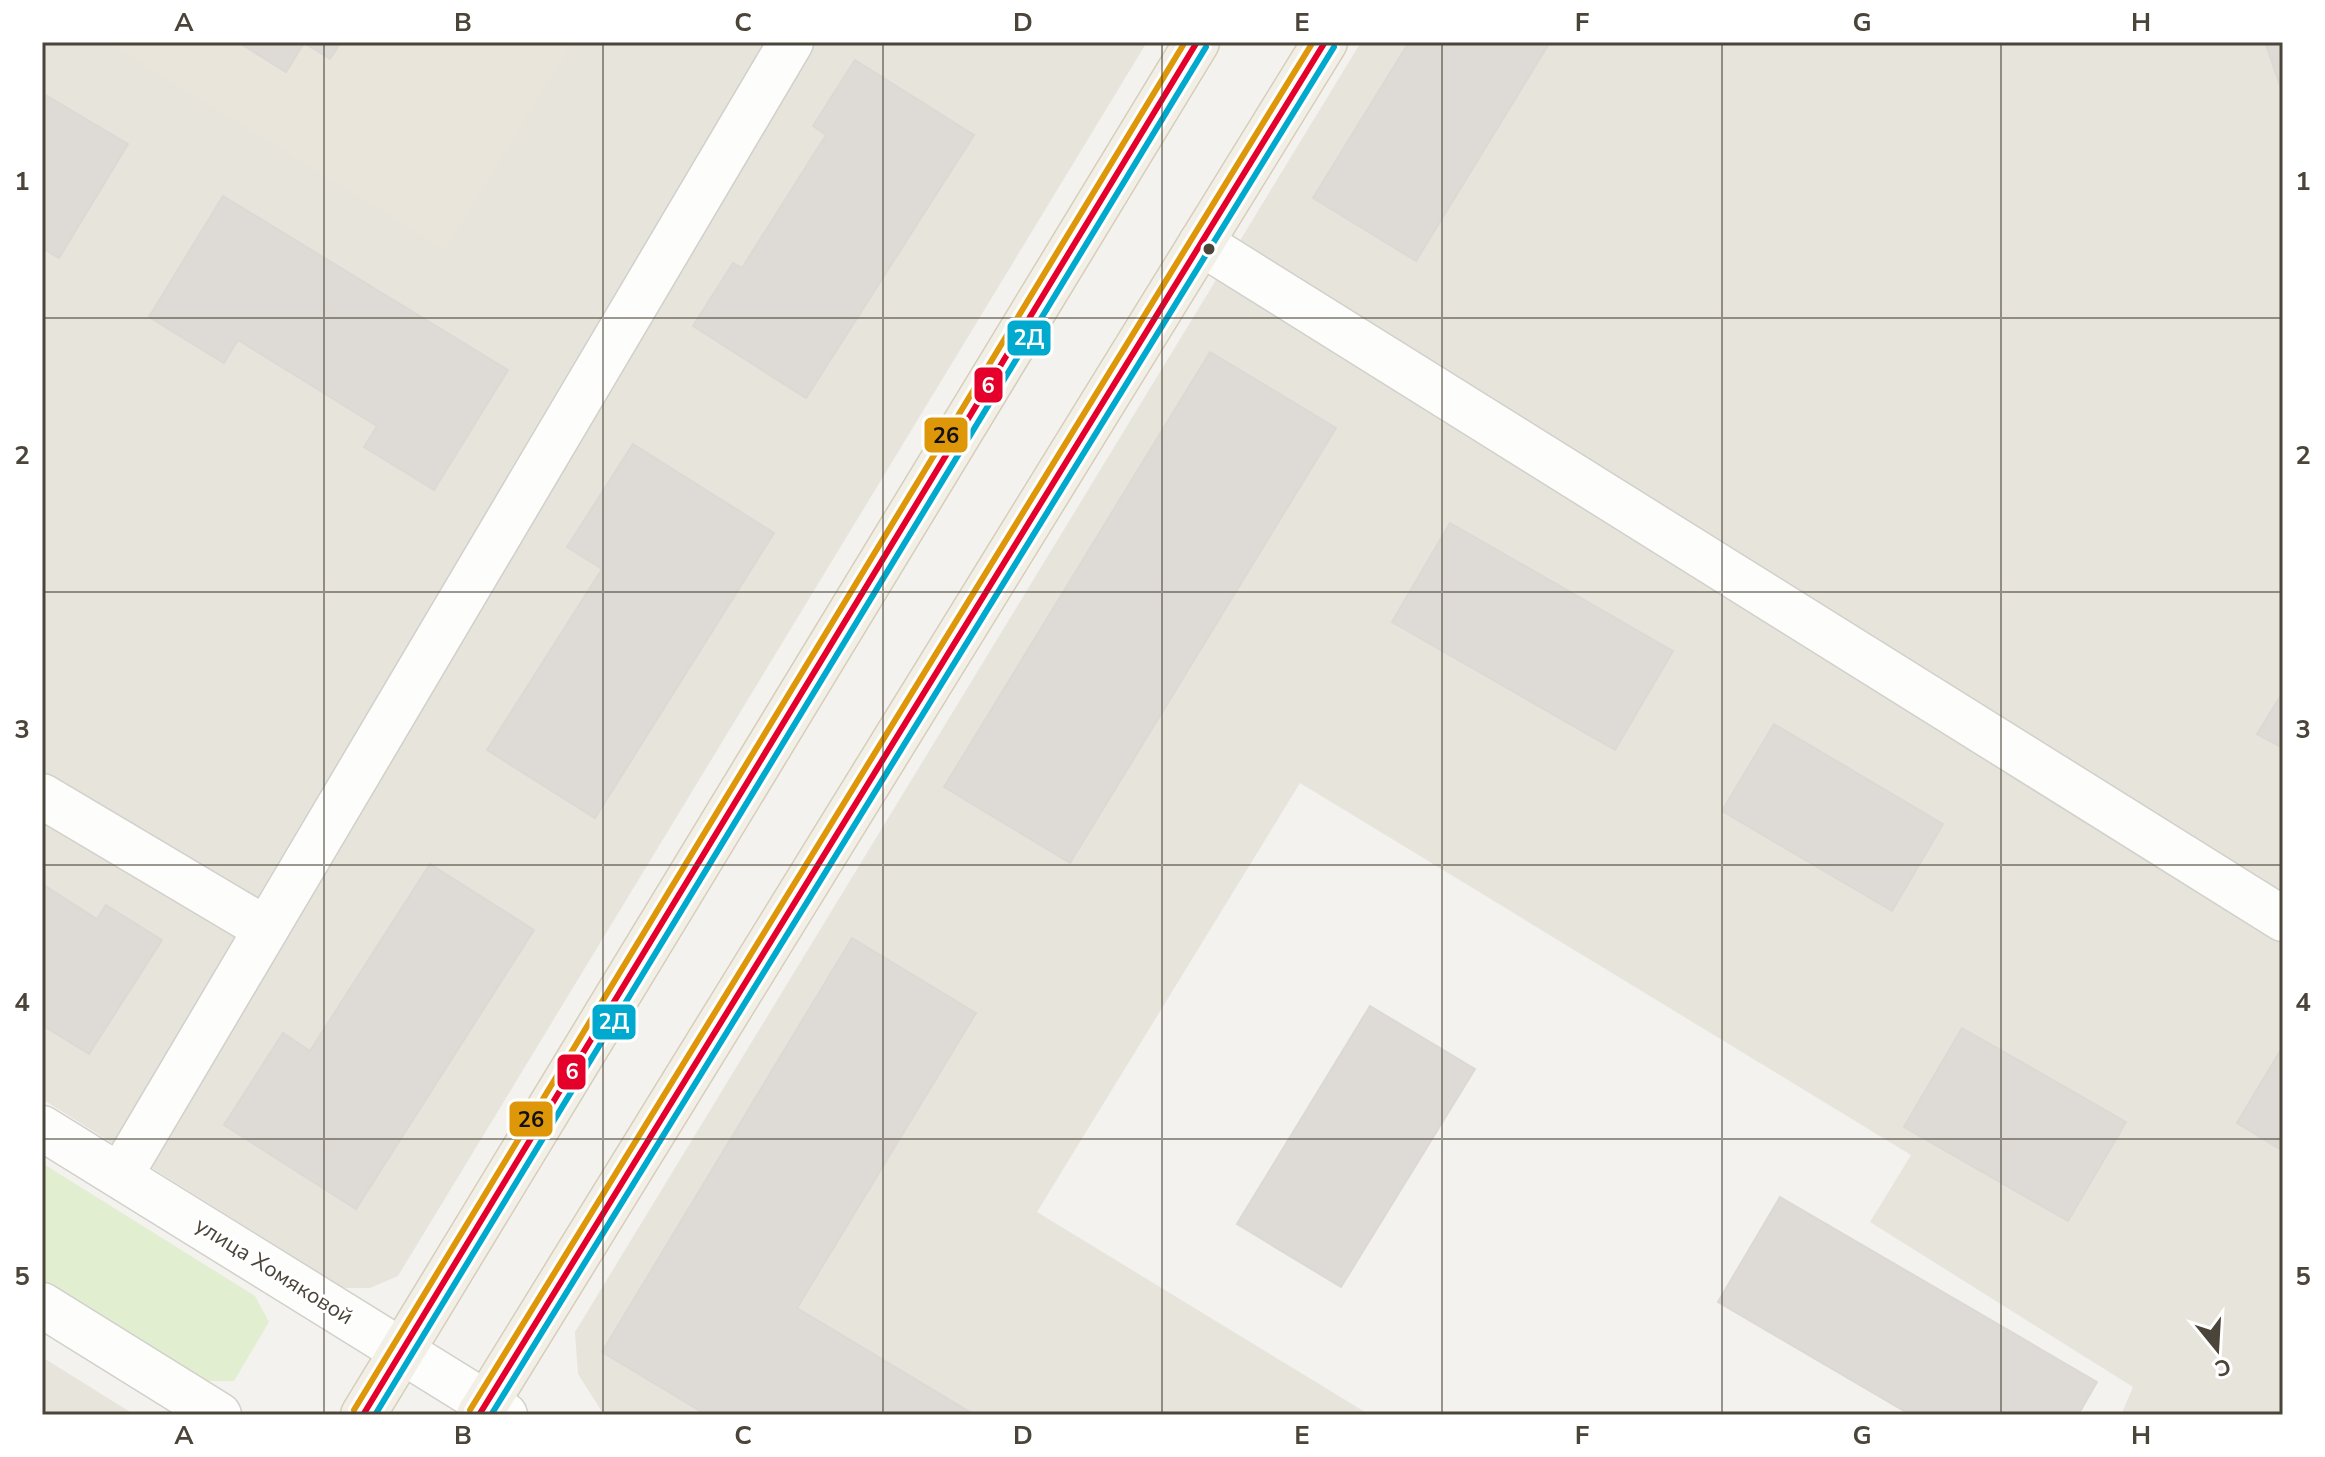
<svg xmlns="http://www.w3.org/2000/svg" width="2325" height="1457" viewBox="0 0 2325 1457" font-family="'Nunito Sans',sans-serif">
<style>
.residential{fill:#e7e4dc}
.education{fill:#eae5da}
.green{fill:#e1eecf}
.building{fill:#dedbd6;stroke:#dcd9d4;stroke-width:2}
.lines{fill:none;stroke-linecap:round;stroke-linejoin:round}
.minor-casing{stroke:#d2d0cb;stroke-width:47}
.major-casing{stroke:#d6cebb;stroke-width:47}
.minor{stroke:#fdfdfc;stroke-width:44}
.major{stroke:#f2efe6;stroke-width:44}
.bus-1-casing{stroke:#fff;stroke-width:12}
.bus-2-casing{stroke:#fff;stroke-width:12}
.bus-3-casing{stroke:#fff;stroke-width:12}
.bus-1{stroke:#e4002b;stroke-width:6}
.bus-2{stroke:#00a9ce;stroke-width:6}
.bus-3{stroke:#dd9709;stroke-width:6}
.grid{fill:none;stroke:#4b4439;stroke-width:2;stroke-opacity:0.55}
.bus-dot{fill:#4b4439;stroke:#fff;stroke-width:3}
.labels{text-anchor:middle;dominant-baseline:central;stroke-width:6;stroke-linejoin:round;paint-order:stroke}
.street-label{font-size:22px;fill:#4b4439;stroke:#fff}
.line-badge{stroke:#fff;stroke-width:3}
.badge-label{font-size:22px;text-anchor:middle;font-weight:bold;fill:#fff}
.pale-badge-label{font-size:22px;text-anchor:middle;font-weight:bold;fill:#111}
.neatline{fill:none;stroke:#4b4439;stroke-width:3}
.grid-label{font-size:26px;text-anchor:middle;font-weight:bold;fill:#4b4439}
</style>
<rect width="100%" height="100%" fill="#f4f2ee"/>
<g class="residential">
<polygon points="42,42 1147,42 398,1276 370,1288 344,1288 42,1099"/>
<polygon points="1361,42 2283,42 2283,1415 2121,1415 2133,1387 1870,1222 1911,1155 1300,783 1037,1212 1370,1415 604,1415 578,1374 575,1332"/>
<polygon points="42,1357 135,1415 42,1415"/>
</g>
<polygon class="education" points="107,42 572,42 445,249"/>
<polygon class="green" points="42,1163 255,1296 269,1322 234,1381 208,1381 42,1279"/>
<g class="building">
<polygon points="238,42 341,42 330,59 304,43 286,72"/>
<polygon points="1409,42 1550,42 1416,261 1313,198"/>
<polygon points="2265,42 2283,42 2283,94"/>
<polygon points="855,60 974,135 806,398 693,326 733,263 742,268 826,135 813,126"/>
<polygon points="42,93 128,144 59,258 42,248"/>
<polygon points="223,196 508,370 434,490 364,447 377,426 238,340 224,363 149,317"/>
<polygon points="1210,352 1336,428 1070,863 944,787"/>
<polygon points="633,444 774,533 595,818 487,750 602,569 567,547"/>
<polygon points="1450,523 1673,651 1615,750 1392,622"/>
<polygon points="2283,692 2283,748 2257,734"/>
<polygon points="1774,724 1943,824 1892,911 1722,811"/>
<polygon points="430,864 534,930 356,1209 224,1125 283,1033 310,1051"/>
<polygon points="42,884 97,919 106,905 162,940 89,1054 42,1025"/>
<polygon points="852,938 976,1013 797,1308 970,1412 707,1415 602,1352"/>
<polygon points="1370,1006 1475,1069 1341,1287 1237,1224"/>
<polygon points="1962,1028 2126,1122 2068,1221 1904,1127"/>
<polygon points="2283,1046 2283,1151 2237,1123"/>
<polygon points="1780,1197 2097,1382 2078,1415 1911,1415 1718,1302"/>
</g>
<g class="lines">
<g class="minor-casing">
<g id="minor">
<polyline points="1201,243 2283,919"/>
<polyline points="42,796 266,929"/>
<polyline points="42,1128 505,1415"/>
<polyline points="120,1176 791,42"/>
<polyline points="42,1305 219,1415"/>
</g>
</g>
<g class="major-casing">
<g id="major">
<polyline points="363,1415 1197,42"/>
<polyline points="479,1415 1325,42"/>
</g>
</g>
<use href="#minor" class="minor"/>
<use href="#major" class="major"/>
<g class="bus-1-casing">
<g id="bus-1">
<polyline points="363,1415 1197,42"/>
<polyline points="479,1415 1325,42"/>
</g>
</g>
<g class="bus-2-casing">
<g id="bus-2">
<polyline points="375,1415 1206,47"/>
<polyline points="491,1415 1334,47"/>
</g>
</g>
<g class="bus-3-casing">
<g id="bus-3">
<polyline points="354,1410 1185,42"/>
<polyline points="470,1410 1313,42"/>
</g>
</g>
<use href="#bus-1" class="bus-1"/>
<use href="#bus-2" class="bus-2"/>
<use href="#bus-3" class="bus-3"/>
</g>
<path class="grid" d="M324 42V1415M603 42V1415M883 42V1415M1162 42V1415M1442 42V1415M1722 42V1415M2001 42V1415M42 318H2283M42 592H2283M42 865H2283M42 1139H2283"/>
<circle class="bus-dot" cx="1209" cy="249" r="7"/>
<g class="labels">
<g class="street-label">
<text transform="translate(274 1271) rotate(32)">улица Хомяковой</text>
</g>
</g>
<g class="line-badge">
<rect x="1006" y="319" width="46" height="38" rx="8" fill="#00a9ce"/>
<rect x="973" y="366" width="31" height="38" rx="8" fill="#e4002b"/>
<rect x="923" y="416" width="46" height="38" rx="8" fill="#dd9709"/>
<rect x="591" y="1003" width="46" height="38" rx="8" fill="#00a9ce"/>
<rect x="556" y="1053" width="31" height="38" rx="8" fill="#e4002b"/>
<rect x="508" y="1100" width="46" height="38" rx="8" fill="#dd9709"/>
</g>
<g class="badge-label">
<text x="1029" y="345">2Д</text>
<text x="988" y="393">6</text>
<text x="614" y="1029">2Д</text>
<text x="572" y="1079">6</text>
</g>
<g class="pale-badge-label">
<text x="946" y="443">26</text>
<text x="531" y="1127">26</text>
</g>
<rect width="2325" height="1457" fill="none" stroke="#ffffff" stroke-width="88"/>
<g transform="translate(2217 1349) rotate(162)" stroke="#ffffff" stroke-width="6" paint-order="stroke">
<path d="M0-6L14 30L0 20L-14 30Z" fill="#4b4439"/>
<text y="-12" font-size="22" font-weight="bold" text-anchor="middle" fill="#4b4439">С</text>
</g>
<rect x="44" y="44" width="2237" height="1369" class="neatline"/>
<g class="grid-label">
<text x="184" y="31">A</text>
<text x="463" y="31">B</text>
<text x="743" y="31">C</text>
<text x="1023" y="31">D</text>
<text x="1302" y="31">E</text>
<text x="1582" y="31">F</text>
<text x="1862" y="31">G</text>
<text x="2141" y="31">H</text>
<text x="22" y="190">1</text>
<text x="2303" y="190">1</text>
<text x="22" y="464">2</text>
<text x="2303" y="464">2</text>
<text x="22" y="738">3</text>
<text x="2303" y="738">3</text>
<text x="22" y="1011">4</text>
<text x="2303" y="1011">4</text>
<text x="22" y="1285">5</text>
<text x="2303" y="1285">5</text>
<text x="184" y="1444">A</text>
<text x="463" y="1444">B</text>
<text x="743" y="1444">C</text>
<text x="1023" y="1444">D</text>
<text x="1302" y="1444">E</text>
<text x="1582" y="1444">F</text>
<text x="1862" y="1444">G</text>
<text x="2141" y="1444">H</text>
</g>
</svg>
